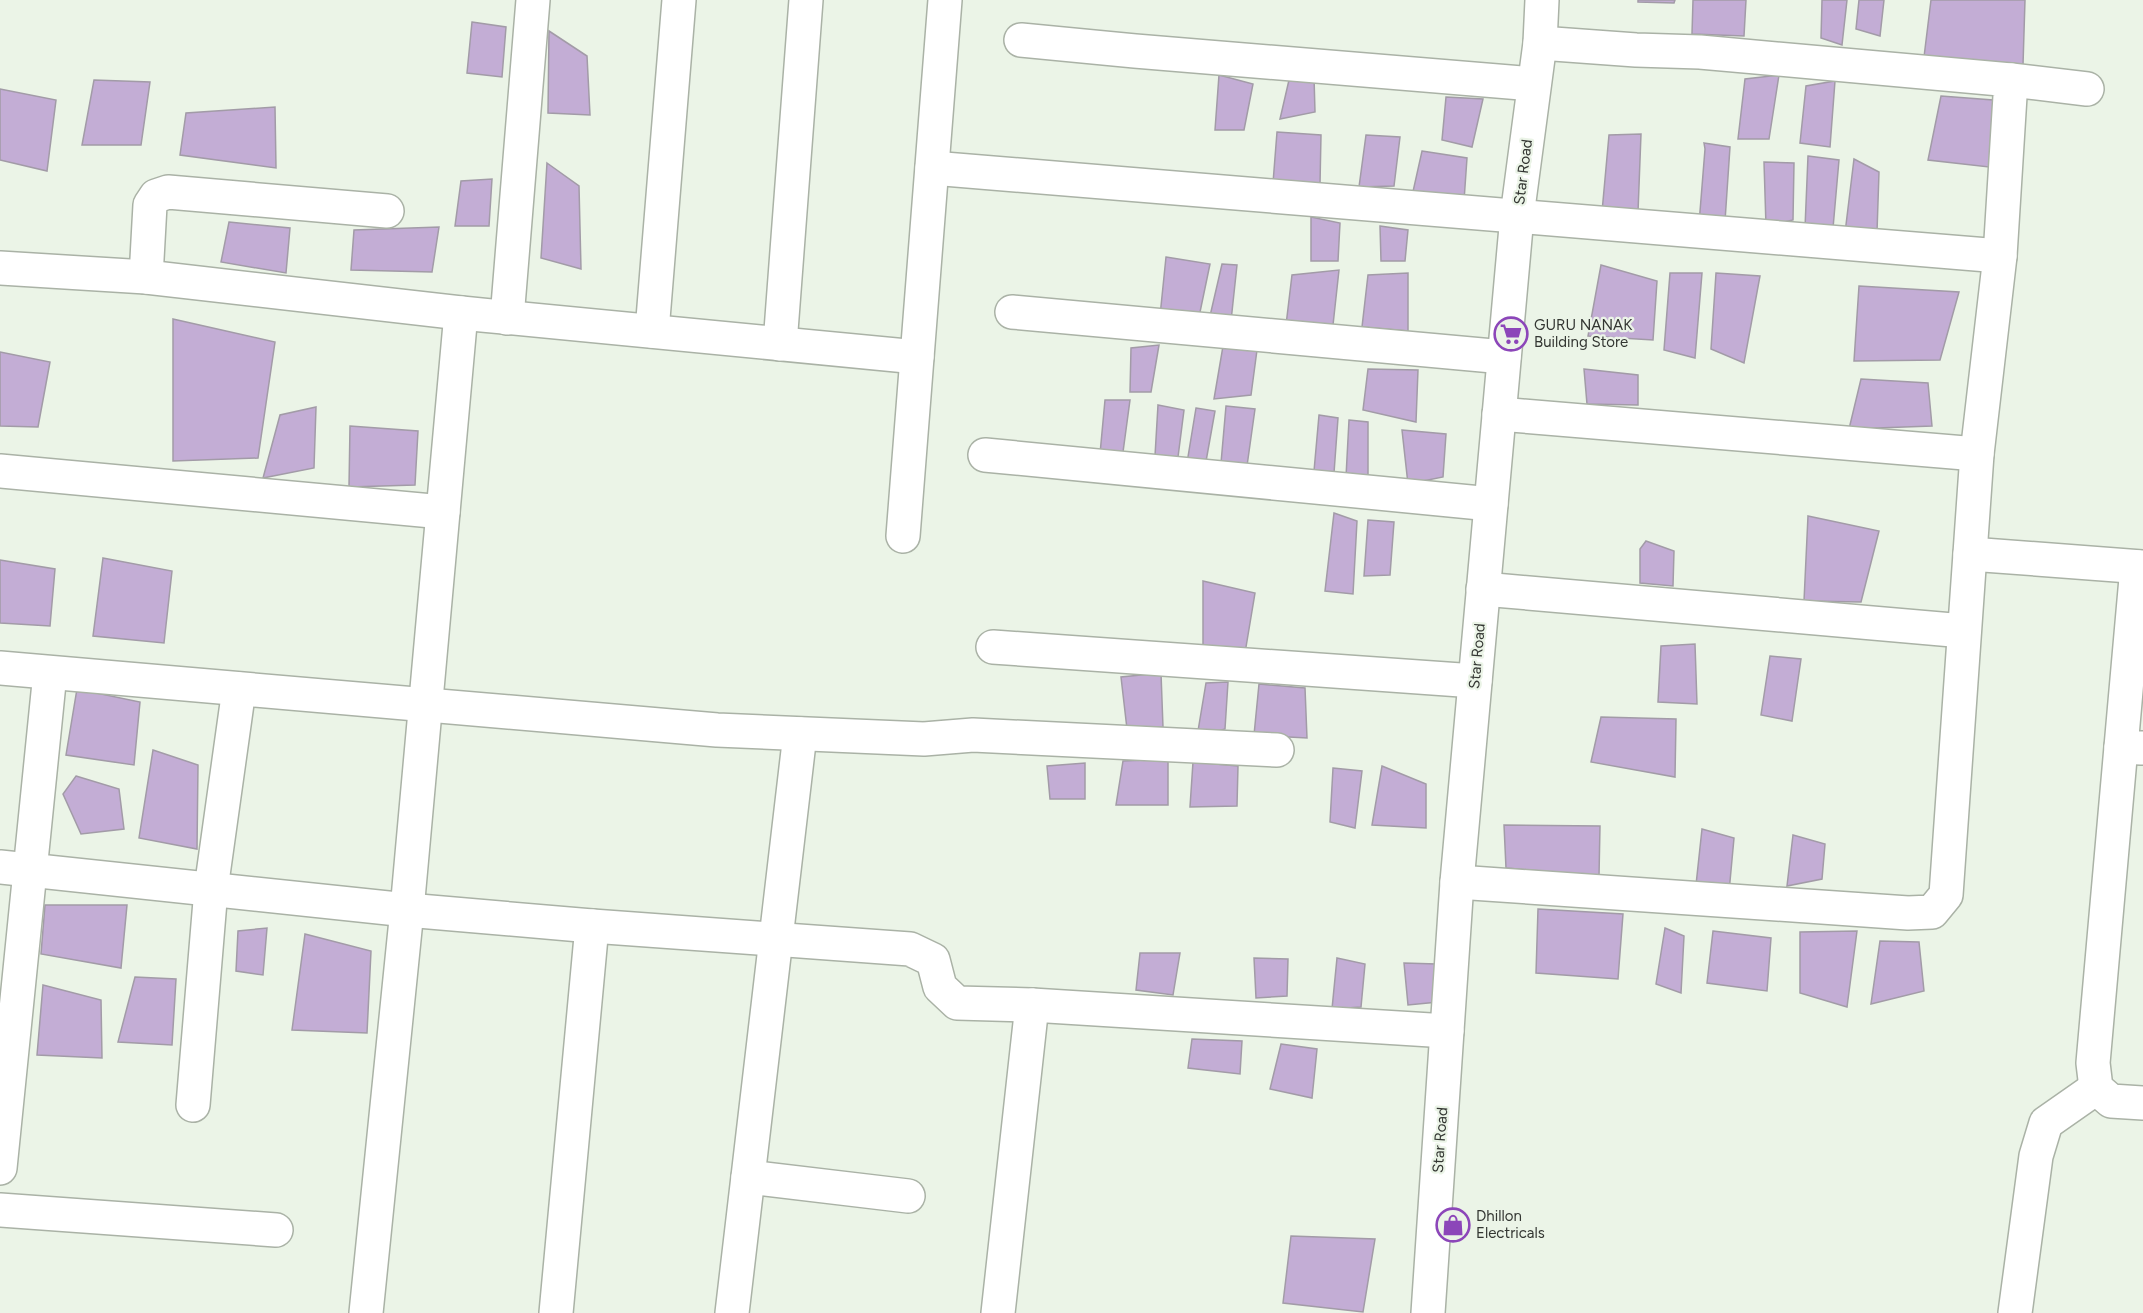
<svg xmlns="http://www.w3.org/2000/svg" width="2143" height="1313" viewBox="0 0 2143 1313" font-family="Figtree,sans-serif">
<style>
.building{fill:#c3add5;stroke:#a29ba7;stroke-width:1.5}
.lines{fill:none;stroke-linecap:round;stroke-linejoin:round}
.street-casing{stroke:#aab2a6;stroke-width:36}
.secondary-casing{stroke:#aab2a6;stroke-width:36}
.street{stroke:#fff;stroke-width:33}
.secondary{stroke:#fff;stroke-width:33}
.labels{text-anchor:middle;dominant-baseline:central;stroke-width:4.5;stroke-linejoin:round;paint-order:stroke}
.street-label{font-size:15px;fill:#333632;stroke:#ebf4e7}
.poi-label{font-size:15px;fill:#333632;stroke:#ebf4e7;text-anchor:start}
</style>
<rect width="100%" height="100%" fill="#ebf4e7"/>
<g class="building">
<polygon points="1638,0 1675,0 1674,3 1638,2"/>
<polygon points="1693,0 1746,0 1744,36 1692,34"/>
<polygon points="1822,0 1847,0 1842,45 1821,38"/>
<polygon points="1859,0 1884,0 1880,36 1856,29"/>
<polygon points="1931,0 2025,0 2023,65 1924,57"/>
<polygon points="472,22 506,27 502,77 467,73"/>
<polygon points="549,31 587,56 590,115 548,113"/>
<polygon points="1219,75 1253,84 1244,130 1215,130"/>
<polygon points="1779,75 1769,139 1738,139 1745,79"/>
<polygon points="1314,77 1315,112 1280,119 1289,80"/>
<polygon points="94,80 150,82 141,145 82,145"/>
<polygon points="1835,81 1830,147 1800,143 1806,86"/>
<polygon points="0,89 56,100 47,171 0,160"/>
<polygon points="1941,96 1993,100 1989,167 1928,160"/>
<polygon points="1446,97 1483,99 1472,147 1442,140"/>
<polygon points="275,107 276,168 180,155 186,113"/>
<polygon points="1277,132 1321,135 1320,184 1273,183"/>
<polygon points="1641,134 1638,212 1602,212 1609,135"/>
<polygon points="1366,135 1400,137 1394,186 1359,187"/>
<polygon points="1704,143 1730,147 1725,221 1699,224 1705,149"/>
<polygon points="1422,151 1467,158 1464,201 1412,196"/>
<polygon points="1808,156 1839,160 1833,228 1805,228"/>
<polygon points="1854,159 1879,172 1877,232 1845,233"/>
<polygon points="1764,162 1794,163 1793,220 1766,226"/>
<polygon points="547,163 579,186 581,269 541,258"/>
<polygon points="492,179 489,226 455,226 461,181"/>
<polygon points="1311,217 1340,223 1338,261 1311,261"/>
<polygon points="229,222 290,228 286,273 221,262"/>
<polygon points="1380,226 1408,230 1405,261 1381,261"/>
<polygon points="439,227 432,272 351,270 354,230"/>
<polygon points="1166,257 1210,264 1199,317 1160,316"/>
<polygon points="1222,264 1237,265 1231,321 1210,316"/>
<polygon points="1601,265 1657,281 1653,340 1588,336"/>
<polygon points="1339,270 1333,325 1286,325 1292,275"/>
<polygon points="1408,273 1408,331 1362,327 1368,275"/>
<polygon points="1670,273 1702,273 1695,358 1664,350"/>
<polygon points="1716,273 1760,276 1744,363 1711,349"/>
<polygon points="1859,286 1959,292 1940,360 1854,361"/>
<polygon points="173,319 275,342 258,458 173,461"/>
<polygon points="1159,345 1151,392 1130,392 1131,348"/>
<polygon points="1223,346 1257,350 1251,395 1214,399"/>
<polygon points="0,352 50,362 38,427 0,426"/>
<polygon points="1368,369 1418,370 1416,422 1363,410"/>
<polygon points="1584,369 1638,375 1638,405 1587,404"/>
<polygon points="1861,379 1928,383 1932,426 1849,429"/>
<polygon points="1105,400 1130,400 1123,452 1100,454"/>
<polygon points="1158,405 1184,410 1178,457 1155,456"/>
<polygon points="1226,406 1255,409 1247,466 1221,463"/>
<polygon points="316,407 314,468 263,478 280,415"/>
<polygon points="1196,408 1215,411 1205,467 1187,463"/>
<polygon points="1319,415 1338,418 1334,473 1314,471"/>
<polygon points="1349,420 1368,422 1368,476 1346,477"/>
<polygon points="350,426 418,431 415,485 349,487"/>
<polygon points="1402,430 1446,434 1443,477 1408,484"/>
<polygon points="1334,513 1357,521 1353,594 1325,591"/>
<polygon points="1808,516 1879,531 1861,602 1804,601"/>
<polygon points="1368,520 1394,522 1390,575 1364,576"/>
<polygon points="1646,541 1674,551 1673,586 1640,583 1640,549"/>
<polygon points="103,558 172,571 164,643 93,636"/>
<polygon points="0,560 55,569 50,626 0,623"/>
<polygon points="1203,581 1255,593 1245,653 1203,647"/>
<polygon points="1695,644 1697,704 1658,702 1661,646"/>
<polygon points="1770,656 1801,659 1792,721 1761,715"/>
<polygon points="1161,673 1163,727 1127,729 1121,677"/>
<polygon points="1228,682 1225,729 1197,737 1206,683"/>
<polygon points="1259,684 1305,688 1307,738 1254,735"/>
<polygon points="77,689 140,702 134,765 66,755"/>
<polygon points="1601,717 1676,719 1675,777 1591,762"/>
<polygon points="153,750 198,765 197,849 139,838"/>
<polygon points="1168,759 1168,805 1116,805 1123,761"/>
<polygon points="1193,762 1238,766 1237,806 1190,807"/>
<polygon points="1085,763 1085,799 1050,799 1047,766"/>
<polygon points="1382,766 1426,784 1426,828 1372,825"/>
<polygon points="1333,768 1362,771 1355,828 1330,822"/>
<polygon points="76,776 119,789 124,829 81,834 63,794"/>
<polygon points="1504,825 1600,826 1599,876 1506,868"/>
<polygon points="1702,829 1734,838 1729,892 1696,885"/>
<polygon points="1793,835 1825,844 1822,879 1787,886"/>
<polygon points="45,905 127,905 121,968 41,954"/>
<polygon points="1538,909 1623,914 1618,979 1536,973"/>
<polygon points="267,928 263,975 236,971 238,931"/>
<polygon points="1665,928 1684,936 1681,993 1656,984"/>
<polygon points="1713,931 1771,938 1767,991 1707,983"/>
<polygon points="1857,931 1847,1007 1800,993 1800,932"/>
<polygon points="305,934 371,951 367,1033 292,1030"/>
<polygon points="1880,941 1919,942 1924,991 1871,1004"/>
<polygon points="1140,953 1180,953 1173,995 1136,990"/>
<polygon points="1254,958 1288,959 1287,996 1256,998"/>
<polygon points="1337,958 1365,964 1361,1007 1332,1009"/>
<polygon points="1404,963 1436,964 1438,1002 1408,1005"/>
<polygon points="135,977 176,979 172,1045 118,1042"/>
<polygon points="43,985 101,1000 102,1058 37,1055"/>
<polygon points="1192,1039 1242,1041 1240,1074 1188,1068"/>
<polygon points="1281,1044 1317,1049 1312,1098 1270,1089"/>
<polygon points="1291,1236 1375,1239 1363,1312 1283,1303"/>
</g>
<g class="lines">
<g class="street-casing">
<g id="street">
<polyline points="1021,40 1135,51 1534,84"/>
<polyline points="2011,80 2087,89"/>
<polyline points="932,168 2000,256"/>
<polyline points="0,268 146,277 461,313 917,357"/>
<polyline points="146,277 150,205 156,196 168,192 387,211"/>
<polyline points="1012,312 1504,357"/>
<polyline points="507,318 533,0"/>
<polyline points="652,331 679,0"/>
<polyline points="780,344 806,0"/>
<polyline points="1499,414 1977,454"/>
<polyline points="985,455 1491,504"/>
<polyline points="0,471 443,512"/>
<polyline points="903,536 945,0"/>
<polyline points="1970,554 2143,567"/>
<polyline points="2137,567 2121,747 2141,748"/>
<polyline points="1483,589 1964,631"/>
<polyline points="993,647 1475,681"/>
<polyline points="0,668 717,730 924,739 973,735 1277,750"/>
<polyline points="2121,747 2093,1063 2096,1088 2111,1101 2143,1103"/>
<polyline points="0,867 407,910 592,926 910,949 933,960 940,987 957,1003 1032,1005 1447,1031"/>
<polyline points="1457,882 1908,913 1932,912 1946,895 1977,454 2000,256 2011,80 1700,52 1636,50 1540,43"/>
<polyline points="193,1105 211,889 239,689"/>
<polyline points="0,1168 50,673"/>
<polyline points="748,1177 908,1196"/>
<polyline points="0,1210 276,1230"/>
<polyline points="366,1313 407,910 461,313"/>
<polyline points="556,1313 592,926"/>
<polyline points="732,1313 800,734"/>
<polyline points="998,1313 1032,1005"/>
<polyline points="2015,1313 2036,1156 2046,1123 2096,1088"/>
</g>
</g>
<g class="secondary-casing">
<polyline id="secondary" points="1428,1313 1457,882 1517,216 1540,43 1542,0"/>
</g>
<use href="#street" class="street"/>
<use href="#secondary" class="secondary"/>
</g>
<defs>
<g id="supermarket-ring" transform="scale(1.725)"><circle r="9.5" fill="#ebf4e7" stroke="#8c46b9" stroke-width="1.5"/><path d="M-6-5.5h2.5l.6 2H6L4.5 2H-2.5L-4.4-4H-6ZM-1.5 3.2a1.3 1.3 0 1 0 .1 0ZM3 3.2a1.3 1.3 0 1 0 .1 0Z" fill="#8c46b9"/></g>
<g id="shop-ring" transform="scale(1.725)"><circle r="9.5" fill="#ebf4e7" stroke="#8c46b9" stroke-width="1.5"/><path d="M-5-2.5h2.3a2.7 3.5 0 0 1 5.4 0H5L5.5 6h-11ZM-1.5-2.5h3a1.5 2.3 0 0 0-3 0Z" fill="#8c46b9"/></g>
</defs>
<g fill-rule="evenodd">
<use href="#supermarket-ring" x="1511" y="334"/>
<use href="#shop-ring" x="1453" y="1225"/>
</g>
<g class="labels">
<g class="street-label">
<text transform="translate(1523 172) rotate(-83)">Star Road</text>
<text transform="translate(1477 656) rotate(-85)">Star Road</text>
<text transform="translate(1440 1140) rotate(-86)">Star Road</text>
</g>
<g class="poi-label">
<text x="1534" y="325">GURU NANAK<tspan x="1534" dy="17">Building Store</tspan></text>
<text x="1476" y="1216">Dhillon<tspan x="1476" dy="17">Electricals</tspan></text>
</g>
</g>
</svg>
